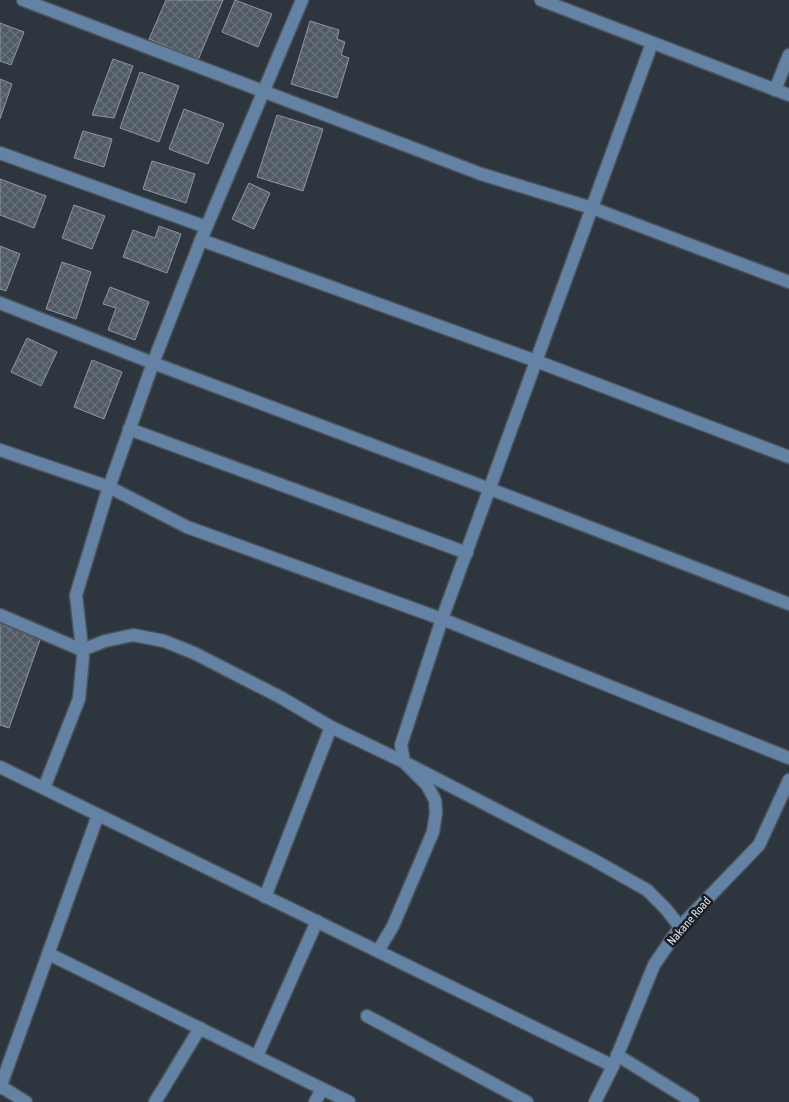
<svg xmlns="http://www.w3.org/2000/svg" width="789" height="1102" viewBox="0 0 789 1102" font-family="'Asap Condensed',sans-serif">
<style>
.building{fill:url(#building-cross-hatch);stroke:#8d97a3}
.lines{fill:none;stroke-linecap:round;stroke-linejoin:round}
.minor-casing{stroke:#4c545d;stroke-width:15}
.minor{stroke:#6482a3;stroke-width:12}
.labels{text-anchor:middle;dominant-baseline:central;stroke-width:5;stroke-linejoin:round;paint-order:stroke}
.street-label{font-size:12px;fill:#d9dee5;stroke:#191d21}
</style>
<defs>
<pattern id="building-cross-hatch" width="8" height="8" patternUnits="userSpaceOnUse" patternTransform="scale(1.25)"><rect width="8" height="8" fill="#515b66"/><path d="M0 0l8 8M0 8l8-8" fill="none" stroke="#69727c"/></pattern>
</defs>
<rect width="100%" height="100%" fill="#2d363f"/>
<g class="building">
<polygon points="166,0 223,0 198,60 149,39"/>
<polygon points="235,0 272,14 258,47 222,32"/>
<polygon points="310,21 339,30 337,39 345,42 341,55 349,58 337,98 291,84"/>
<polygon points="0,23 24,32 11,65 0,61"/>
<polygon points="113,59 133,66 114,118 92,115"/>
<polygon points="140,72 179,86 159,142 120,128"/>
<polygon points="0,79 12,84 0,119"/>
<polygon points="184,109 224,124 208,164 169,149"/>
<polygon points="277,115 323,129 303,191 257,177"/>
<polygon points="83,131 112,139 104,167 74,158"/>
<polygon points="152,161 195,174 186,203 143,189"/>
<polygon points="0,179 46,196 34,228 0,215"/>
<polygon points="249,183 270,193 254,229 232,219"/>
<polygon points="74,205 105,216 92,249 62,238"/>
<polygon points="159,226 181,234 167,273 123,257 133,230 155,238"/>
<polygon points="0,246 20,254 6,291 0,289"/>
<polygon points="62,262 91,272 76,319 46,309"/>
<polygon points="110,287 149,302 135,340 108,330 116,308 103,304"/>
<polygon points="27,338 57,352 41,386 11,372"/>
<polygon points="92,360 122,372 104,419 74,407"/>
<polygon points="0,622 41,637 9,728 0,725"/>
</g>
<g class="lines">
<g class="minor-casing">
<g id="minor">
<polyline points="23,0 481,174 592,208 789,282"/>
<polyline points="541,0 789,95"/>
<polyline points="775,90 789,55"/>
<polyline points="0,153 206,227"/>
<polyline points="201,240 536,361 789,457"/>
<polyline points="0,303 153,363 490,489 789,604"/>
<polyline points="129,429 467,553"/>
<polyline points="0,450 109,487 187,527 442,619 789,758"/>
<polyline points="0,615 82,650 105,641 133,635 164,641 194,653 280,697 331,727 404,762 592,859 647,890 666,909 680,927"/>
<polyline points="0,767 613,1066"/>
<polyline points="44,788 79,699 83,657 76,595 106,496 153,363 201,240 302,0"/>
<polyline points="265,897 331,727"/>
<polyline points="378,951 393,926 433,832 436,813 435,800 427,785 404,762 401,745 442,619 652,43"/>
<polyline points="49,954 349,1102"/>
<polyline points="367,1016 527,1102"/>
<polyline points="617,1055 693,1102"/>
<polyline points="257,1056 317,921"/>
<polyline points="0,1086 26,1102"/>
<polyline points="0,1088 98,815"/>
<polyline points="155,1102 200,1028"/>
<polyline points="315,1102 322,1089"/>
<polyline points="595,1102 613,1066 654,965 680,927 759,845 789,780"/>
</g>
</g>
<use href="#minor" class="minor"/>
</g>
<g class="labels">
<g class="street-label">
<text transform="translate(689 921) rotate(-49)">Nakane Road</text>
</g>
</g>
</svg>
